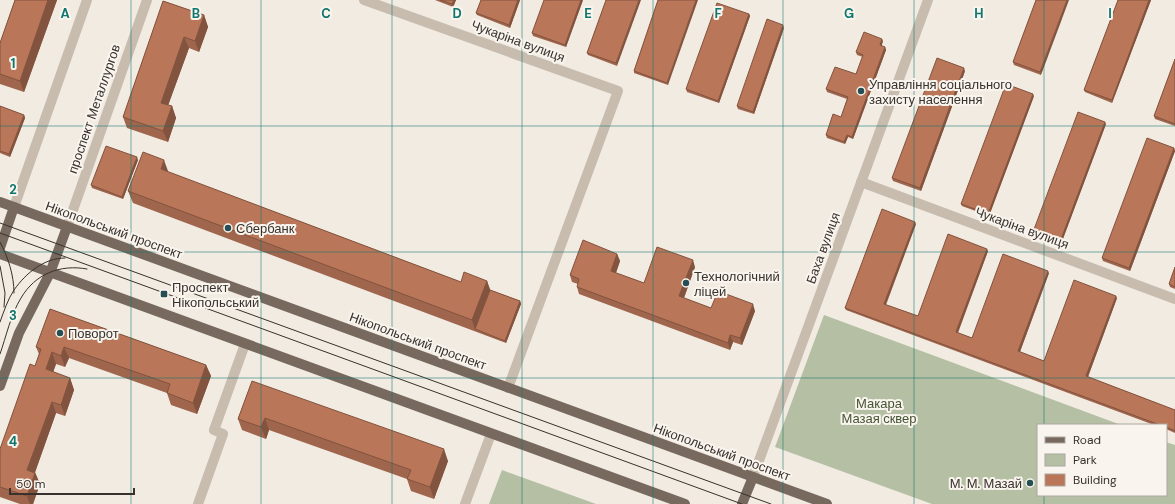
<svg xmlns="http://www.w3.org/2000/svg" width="1175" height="504" viewBox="0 0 1175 504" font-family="'DM Sans',sans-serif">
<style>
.green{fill:#b4bfa3}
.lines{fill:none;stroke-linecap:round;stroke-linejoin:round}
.minor{stroke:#c8bcaf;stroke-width:10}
.primary{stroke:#78695f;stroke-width:10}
.tram{stroke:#38312c;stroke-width:1}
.wall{fill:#9f654d}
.shaded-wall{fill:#82533e}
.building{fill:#b97659;stroke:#82533e}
.grid{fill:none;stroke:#0f766e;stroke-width:1;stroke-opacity:0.55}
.poi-dot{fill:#264f55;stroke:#f9f5ee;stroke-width:1.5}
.labels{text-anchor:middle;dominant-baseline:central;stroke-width:4;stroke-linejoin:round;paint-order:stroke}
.street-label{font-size:13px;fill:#38312c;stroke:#f9f5ee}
.poi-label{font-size:13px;fill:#38312c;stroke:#f9f5ee;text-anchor:start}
.park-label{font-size:13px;fill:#455433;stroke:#f9f5ee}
.grid-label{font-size:13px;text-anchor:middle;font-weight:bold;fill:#0f766e;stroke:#f9f5ee;stroke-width:4;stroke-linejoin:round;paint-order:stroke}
</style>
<rect width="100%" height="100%" fill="#f1ebe2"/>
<g class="green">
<polygon points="824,315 1121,425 1038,425 1038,495 1166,495 1166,442 1175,445 1175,504 932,504 775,447"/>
<polygon points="502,470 596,504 489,504"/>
</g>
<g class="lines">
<g class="minor">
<polyline points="364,0 618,91 508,388"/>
<polyline points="861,182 1175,299"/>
<polyline points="14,207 87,0"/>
<polyline points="67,227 147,0"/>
<polyline points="753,477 928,0"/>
<polyline points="198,504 223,434 214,430 245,344"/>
<polyline points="465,504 491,434"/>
</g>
<g class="primary">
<polyline points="0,202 827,504"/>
<polyline points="0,248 14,207"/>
<polyline points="0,254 685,504"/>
<polyline points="0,386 19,333 50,273 67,227"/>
<polyline points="742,504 753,477"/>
</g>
<g class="tram">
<polyline points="0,223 771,504"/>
<polyline points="0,233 742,504"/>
<path d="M0 242C8 257 14 275 14 293"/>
<polyline points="0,266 5,293 4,307"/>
<path d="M0 322C4 311 8 299 14 290 26 273 44 258 65 258"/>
<path d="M0 354C6 337 11 314 21 298 35 274 60 264 87 269"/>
</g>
</g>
<g class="wall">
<polygon points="15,0 57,0 24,92 0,84 0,43"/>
<polygon points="435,0 456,0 453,7"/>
<polygon points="481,0 520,0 510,28 477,15 476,13"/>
<polygon points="583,0 566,47 533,36 532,33"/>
<polygon points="606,0 617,66 588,55 587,53"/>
<polygon points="658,0 668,85 634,73 634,71"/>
<polygon points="1036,0 1041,75 1014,65 1013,62"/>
<polygon points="1118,0 1151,0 1112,103 1085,92 1084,90"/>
<polygon points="163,1 204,15 208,27 199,52 189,48 168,105 172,106 176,118 168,142 127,128 123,117"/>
<polygon points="749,14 750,16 719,103 687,92 686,89"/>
<polygon points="784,28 754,114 738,109 737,106"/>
<polygon points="883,41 881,46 885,47 886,50 853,139 848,137 845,144 827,138 826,135 841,117 847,99 827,92 826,89 856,74 863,57 857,55 856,52"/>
<polygon points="1175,59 1175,126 1155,119 1154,116"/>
<polygon points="965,71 921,191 893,181 892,178"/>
<polygon points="1034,96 989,216 962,206 961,204"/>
<polygon points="0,106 24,115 25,118 10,157 0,153"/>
<polygon points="1106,124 1061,244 1034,234 1033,232"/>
<polygon points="1174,148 1175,151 1130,271 1103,261 1102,258"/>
<polygon points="138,160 123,199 92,188 91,185"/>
<polygon points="168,171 168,172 461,282 487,281 490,290 520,301 521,304 506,343 133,203 128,191"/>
<polygon points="916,224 886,305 918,316 988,251 958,333 972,338 1049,273 1020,352 1044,361 1117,298 1088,377 1175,410 1175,433 1166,429 1166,425 1154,425 846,310 845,308"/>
<polygon points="617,254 620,261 616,273 644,283 695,267 684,298 711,308 755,311 742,345 733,342 730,350 579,294 577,287 578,284 572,282 570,275"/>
<polygon points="1175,267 1175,289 1170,287 1169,284"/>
<polygon points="50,309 206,365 211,376 197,414 171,405 167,393 69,358 65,367 56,364 53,372 70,378 74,390 65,416 56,413 35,472 40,484 33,504 20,504 0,497 0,449 35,366 39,354 36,347"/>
<polygon points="252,381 448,461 434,499 411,491 407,479 269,430 266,439 242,430 238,419"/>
</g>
<g class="shaded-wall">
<polygon points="48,0 57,0 24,92 20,81"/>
<polygon points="454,0 456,0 453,7 452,4"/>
<polygon points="518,0 520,0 510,28 509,25"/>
<polygon points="581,0 583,0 566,47 565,45"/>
<polygon points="639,0 641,0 617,66 616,63"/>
<polygon points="696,0 698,0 668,85 667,83"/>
<polygon points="1067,0 1069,0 1041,75 1040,72"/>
<polygon points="1149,0 1151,0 1112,103 1112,100"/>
<polygon points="749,14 750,16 719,103 718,101"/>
<polygon points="204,15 208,27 199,52 195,41"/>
<polygon points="783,25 784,28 754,114 753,112"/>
<polygon points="184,37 189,48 165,114 161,103"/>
<polygon points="882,39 883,41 881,48 880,45"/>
<polygon points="885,47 886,50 853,139 852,137"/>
<polygon points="964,68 965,71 921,191 920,188"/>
<polygon points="1033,94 1034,96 989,216 988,214"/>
<polygon points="172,106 176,118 168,142 163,131"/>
<polygon points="24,115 25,118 10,157 9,154"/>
<polygon points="1105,122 1106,124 1061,244 1060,242"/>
<polygon points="847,135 848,137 845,144 844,142"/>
<polygon points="1174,148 1175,151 1130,271 1129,268"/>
<polygon points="137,157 138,160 123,199 122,197"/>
<polygon points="164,160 168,171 165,181 161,169"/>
<polygon points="915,222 916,224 885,306 884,304"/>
<polygon points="987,249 988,251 957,334 956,332"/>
<polygon points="617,254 620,261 614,278 611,271"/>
<polygon points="693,260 695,267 682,303 679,296"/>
<polygon points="1048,271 1049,273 1019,354 1018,351"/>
<polygon points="487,281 491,292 475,329 472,320"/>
<polygon points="1116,296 1117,298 1087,379 1086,376"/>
<polygon points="520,301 521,304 506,343 505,341"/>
<polygon points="753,304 755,311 742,345 740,338"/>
<polygon points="730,335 733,342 730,350 728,343"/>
<polygon points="64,347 69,358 65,367 61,356"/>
<polygon points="52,352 56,364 50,381 46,369"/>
<polygon points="206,365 211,376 197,414 193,403"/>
<polygon points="70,378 74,390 65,416 61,405"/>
<polygon points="52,402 56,413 32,481 27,470"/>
<polygon points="265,418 269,430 266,439 261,427"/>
<polygon points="444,449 448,461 434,499 430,487"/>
<polygon points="35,473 40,484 33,504 30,504 27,496"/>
</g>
<g class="building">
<polygon points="15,0 48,0 20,81 0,74 0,43"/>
<polygon points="440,0 454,0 452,4"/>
<polygon points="481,0 518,0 509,25 476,13"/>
<polygon points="544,0 581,0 565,45 532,33"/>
<polygon points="606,0 639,0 616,63 587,53"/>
<polygon points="658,0 696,0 667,83 634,71"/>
<polygon points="1036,0 1067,0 1040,72 1013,62"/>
<polygon points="1118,0 1149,0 1112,100 1084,90"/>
<polygon points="163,1 204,15 195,41 184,37 161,103 172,106 163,131 123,117"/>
<polygon points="717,3 749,14 718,101 686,89"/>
<polygon points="767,19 783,25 753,112 737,106"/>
<polygon points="864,32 882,39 880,45 885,47 852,137 847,135 844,142 826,135 833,114 841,117 848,97 826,89 835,67 856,74 863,55 856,52"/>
<polygon points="937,58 964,68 920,188 892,178"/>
<polygon points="1175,59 1175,124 1154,116"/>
<polygon points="1006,84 1033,94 988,214 961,204"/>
<polygon points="0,106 24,115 9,154 0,151"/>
<polygon points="1078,112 1105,122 1060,242 1033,232"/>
<polygon points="1147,138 1174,148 1129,268 1102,258"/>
<polygon points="106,146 137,157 122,197 91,185"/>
<polygon points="143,152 164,160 161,169 461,282 464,272 487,281 472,320 128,191"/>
<polygon points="882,209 915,222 884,304 918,316 948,234 987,249 956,332 972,338 1003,254 1048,271 1018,351 1044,361 1074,280 1116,296 1086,376 1175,410 1175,431 1166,427 1166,425 1160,425 845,308"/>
<polygon points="583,240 617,254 611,271 644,283 657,247 693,260 679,296 711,308 718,291 753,304 740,338 730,335 728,343 577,287 579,279 570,275"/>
<polygon points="1175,267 1175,287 1169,284"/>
<polygon points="490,290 520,301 505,341 475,329"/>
<polygon points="50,309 206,365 193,403 167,393 170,384 64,347 61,356 52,352 46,369 70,378 61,405 52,402 27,470 35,473 27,496 0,487 0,449 30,364 35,366 41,349 36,347"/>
<polygon points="252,381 444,449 430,487 407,479 411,470 265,418 261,427 238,419"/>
</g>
<path class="grid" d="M131 0V504M261 0V504M392 0V504M522 0V504M653 0V504M783 0V504M914 0V504M1044 0V425M0 126H1175M0 252H1175M0 378H1175M1044 495V504"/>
<g class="poi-dot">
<circle cx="861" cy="91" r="4"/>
<circle cx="228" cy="228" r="4"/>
<circle cx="686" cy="283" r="4"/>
<rect x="160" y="290" width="8" height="8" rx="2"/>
<circle cx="60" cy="333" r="4"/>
<circle cx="1030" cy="483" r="4"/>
</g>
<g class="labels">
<g class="street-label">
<text transform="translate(518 41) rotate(20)">Чукаріна вулиця</text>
<text transform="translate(94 109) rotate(-71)">проспект Металлургов</text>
<text transform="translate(1022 228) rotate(20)">Чукаріна вулиця</text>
<text transform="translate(114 230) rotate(20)">Нікопольський проспект</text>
<text transform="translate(823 248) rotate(-70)">Баха вулиця</text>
<text transform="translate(418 341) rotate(20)">Нікопольський проспект</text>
<text transform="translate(722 452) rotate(20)">Нікопольський проспект</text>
</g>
<g class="poi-label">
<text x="869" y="84">Управління соціального<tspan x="869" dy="15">захисту населення</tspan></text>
<text x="236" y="228">Сбербанк</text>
<text x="694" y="276">Технологічний<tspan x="694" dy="15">ліцей</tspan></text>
<text x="172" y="287">Проспект<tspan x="172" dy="15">Нікопольський</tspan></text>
<text x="68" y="333">Поворот</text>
<text x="1022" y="483" text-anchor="end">М. М. Мазай</text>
</g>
<g class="park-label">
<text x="879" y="403">Макара<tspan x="879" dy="15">Мазая сквер</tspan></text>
</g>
</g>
<g class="grid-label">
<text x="65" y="18">A</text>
<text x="196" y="18">B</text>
<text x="326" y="18">C</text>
<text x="457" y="18">D</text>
<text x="588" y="18">E</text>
<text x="718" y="18">F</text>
<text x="849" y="18">G</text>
<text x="979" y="18">H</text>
<text x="1110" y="18">I</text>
<text x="13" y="68">1</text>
<text x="13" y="194">2</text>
<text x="13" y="320">3</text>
<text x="13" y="446">4</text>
</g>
<rect x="1037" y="424" width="130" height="72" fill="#f9f5ee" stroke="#aca7a0"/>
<rect x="1045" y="437" width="20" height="6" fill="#78695f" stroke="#aca7a0"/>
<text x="1073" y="444" font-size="12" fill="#38312c">Road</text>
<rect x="1045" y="454" width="20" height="12" fill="#b4bfa3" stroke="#aca7a0"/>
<text x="1073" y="464" font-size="12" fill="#38312c">Park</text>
<rect x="1045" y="474" width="20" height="12" fill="#b97659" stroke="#aca7a0"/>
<text x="1073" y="484" font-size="12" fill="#38312c">Building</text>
<path d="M10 488v6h124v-6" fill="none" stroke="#38312c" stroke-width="2"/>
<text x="16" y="488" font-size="12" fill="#38312c" stroke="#f9f5ee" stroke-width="3" paint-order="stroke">50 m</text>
</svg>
